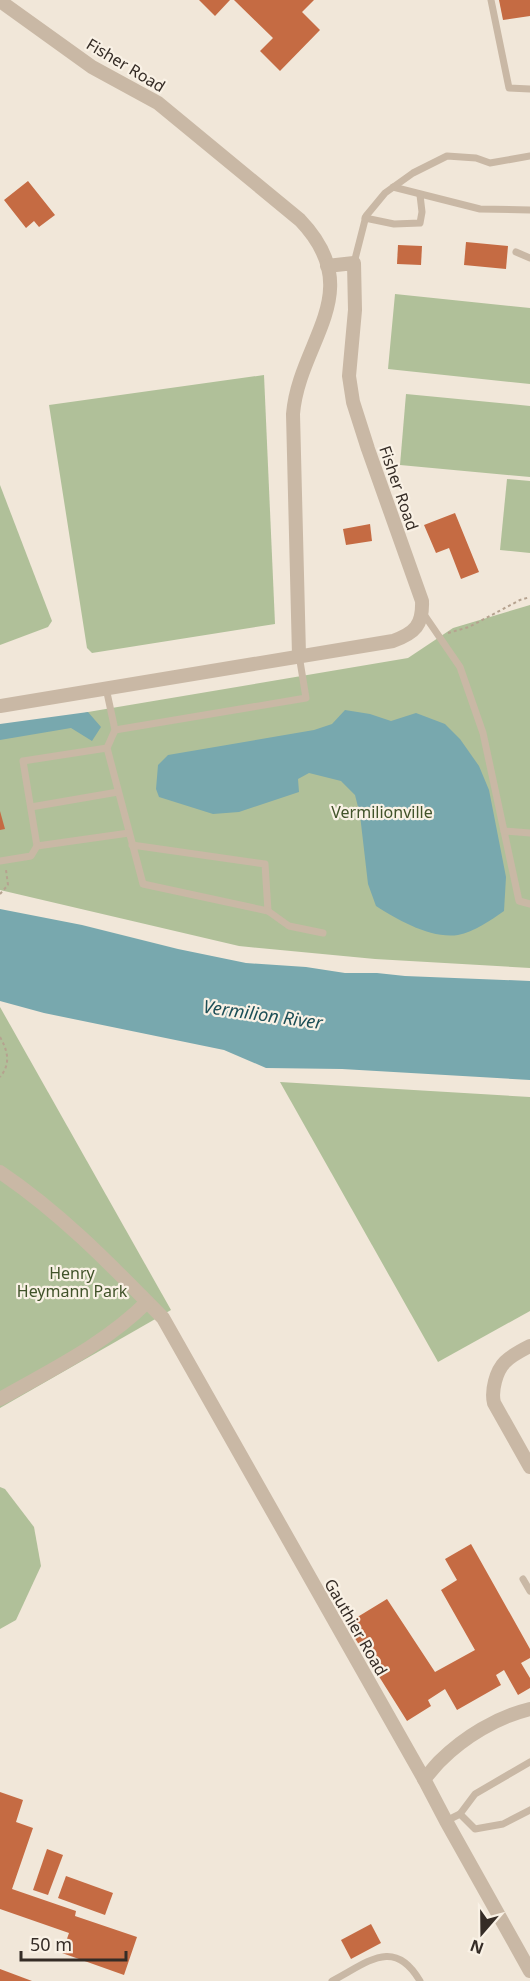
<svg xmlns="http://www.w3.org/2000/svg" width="530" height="1981" viewBox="0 0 530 1981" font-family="'Noto Sans',sans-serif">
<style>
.green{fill:#b0c099}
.water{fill:#78a8ae}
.building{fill:#c56b43}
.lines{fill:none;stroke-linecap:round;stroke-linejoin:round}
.path{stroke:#b5a28f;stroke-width:2;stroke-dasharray:3 3;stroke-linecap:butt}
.lane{stroke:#c9b8a5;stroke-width:7}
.street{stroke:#c9b8a5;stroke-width:14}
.labels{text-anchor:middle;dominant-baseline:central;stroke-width:4.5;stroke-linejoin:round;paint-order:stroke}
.street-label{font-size:16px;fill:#352c26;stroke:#f9f1e5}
.park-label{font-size:16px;fill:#41532a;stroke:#f9f1e5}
.water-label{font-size:18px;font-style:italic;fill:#1c4e56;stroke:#f9f1e5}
</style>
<rect width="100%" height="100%" fill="#f1e7d9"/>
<g class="green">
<polygon points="395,294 530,308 530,384 388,369"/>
<polygon points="264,375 275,624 92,653 87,648 49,405"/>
<polygon points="406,394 530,406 530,477 400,465"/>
<polygon points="507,479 530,481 530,553 500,550"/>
<polygon points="0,485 52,621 48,627 0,645"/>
<polygon points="530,605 530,968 375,959 239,946 0,890 0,738 88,712 408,658 453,628"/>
<polygon points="0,1007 171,1310 0,1408"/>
<polygon points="280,1082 530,1097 530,1311 438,1362"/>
<polygon points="0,1487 5,1489 34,1527 41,1566 16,1620 0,1629"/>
</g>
<g class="water">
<path d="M345 710 370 714 391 721 416 713 445 724 460 739 479 766 489 790 506 877 504 911C491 920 474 932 458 935 431 939 398 920 376 906L368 884 360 815 355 795 341 781 309 773 298 779 299 792 239 812 213 814 159 797 156 789 158 765 168 755 314 730 332 724Z"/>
<polygon points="88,712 101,727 92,741 71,728 0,740 0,724"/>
<polygon points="0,909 82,925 178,949 246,963 306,967 345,973 377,973 405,976 530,981 530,1080 342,1069 266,1068 224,1050 44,1013 0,1001"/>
</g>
<g class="building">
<polygon points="199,0 230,0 215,16"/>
<polygon points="234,0 314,0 302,12 320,30 280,71 260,51 273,38"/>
<polygon points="499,0 530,0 530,16 503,20"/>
<polygon points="28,181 55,215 39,227 34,221 26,228 4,200"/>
<polygon points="466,242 508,246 506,269 464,265"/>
<polygon points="398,245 422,246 421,265 397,264"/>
<polygon points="455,513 479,572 461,579 449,548 436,553 424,525"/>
<polygon points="370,524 372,541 346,545 343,529"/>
<polygon points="0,811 5,829 0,830"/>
<polygon points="471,1544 530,1649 530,1658 521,1663 530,1678 530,1688 518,1695 504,1670 496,1675 501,1685 457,1710 445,1689 428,1700 431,1706 407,1721 346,1624 387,1599 435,1672 475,1650 441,1590 457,1580 445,1559"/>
<polygon points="0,1792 23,1800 16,1822 33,1828 12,1889 76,1911 75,1916 137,1937 124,1975 62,1953 69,1933 0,1909"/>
<polygon points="47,1849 63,1855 48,1895 33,1890"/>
<polygon points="66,1876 113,1893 105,1915 58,1898"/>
<polygon points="371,1924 381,1943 351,1959 341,1940"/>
<polygon points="0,1969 32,1981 0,1981"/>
</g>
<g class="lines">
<g class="path">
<polyline points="448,633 469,627 520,600 530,597"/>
<polyline points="0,894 8,885 6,870"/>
<path d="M0 1037C8 1051 11 1064 0 1077"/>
</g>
<g class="lane">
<polyline points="491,0 509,88 530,89"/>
<polyline points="393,187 480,209 530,210"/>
<polyline points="365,218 394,224 420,223 422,212 420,195"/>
<polyline points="516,252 530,258"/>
<polyline points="354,263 366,216 385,193 413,173 447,156 476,158 490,163 530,156"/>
<polyline points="423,613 460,667 483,733 519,901 530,904"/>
<polyline points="106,688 115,730 107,748 143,884 268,911 265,864 132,845"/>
<polyline points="115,730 306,698 299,655"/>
<polyline points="107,748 23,761 37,846 129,833"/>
<polyline points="31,807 118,792"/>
<polyline points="504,831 530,833"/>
<polyline points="0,861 31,856 37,846"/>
<polyline points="268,911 289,926 323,933"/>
<polyline points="523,1579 530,1591"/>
<polyline points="460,1814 475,1829 503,1824 530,1810"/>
<polyline points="446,1821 460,1814 475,1794 530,1762"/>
<path d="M332 1981C367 1963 394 1936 420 1981"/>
</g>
<g class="street">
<path d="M0 1 92 67 158 103 300 220C369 292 299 341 293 414L299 655"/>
<path d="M0 706 393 641C415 633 423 625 422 601L368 449 353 402 349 376 355 310 354 263 327 266"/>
<path d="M0 1172C61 1213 112 1266 163 1318L424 1779 446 1821 530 1971"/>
<path d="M530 1346C522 1350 512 1355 505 1362 496 1371 491 1391 494 1403L530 1467"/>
<path d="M0 1399C51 1370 105 1344 147 1302"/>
<path d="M424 1779C430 1773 434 1767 440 1761 464 1737 497 1717 530 1709"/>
</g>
</g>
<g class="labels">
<g class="street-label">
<text transform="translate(126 65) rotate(31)">Fisher Road</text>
<text transform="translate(399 488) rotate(71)">Fisher Road</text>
<text transform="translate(356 1627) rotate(60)">Gauthier Road</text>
</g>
<g class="park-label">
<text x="382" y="812">Vermilionville</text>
<text x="72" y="1273">Henry<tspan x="72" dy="18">Heymann Park</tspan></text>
</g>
<g class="water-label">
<text transform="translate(263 1014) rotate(8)">Vermilion River</text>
</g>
</g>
<g transform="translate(482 1933) rotate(200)" stroke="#f9f1e5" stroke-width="4.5" paint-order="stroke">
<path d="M0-4.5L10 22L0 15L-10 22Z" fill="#352c26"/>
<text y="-9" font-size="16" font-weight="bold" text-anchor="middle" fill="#352c26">N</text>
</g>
<path d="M21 1951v9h105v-9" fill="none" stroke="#352c26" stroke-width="3"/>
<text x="30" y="1951" font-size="18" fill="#352c26" stroke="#f9f1e5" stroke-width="4.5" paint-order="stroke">50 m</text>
</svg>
